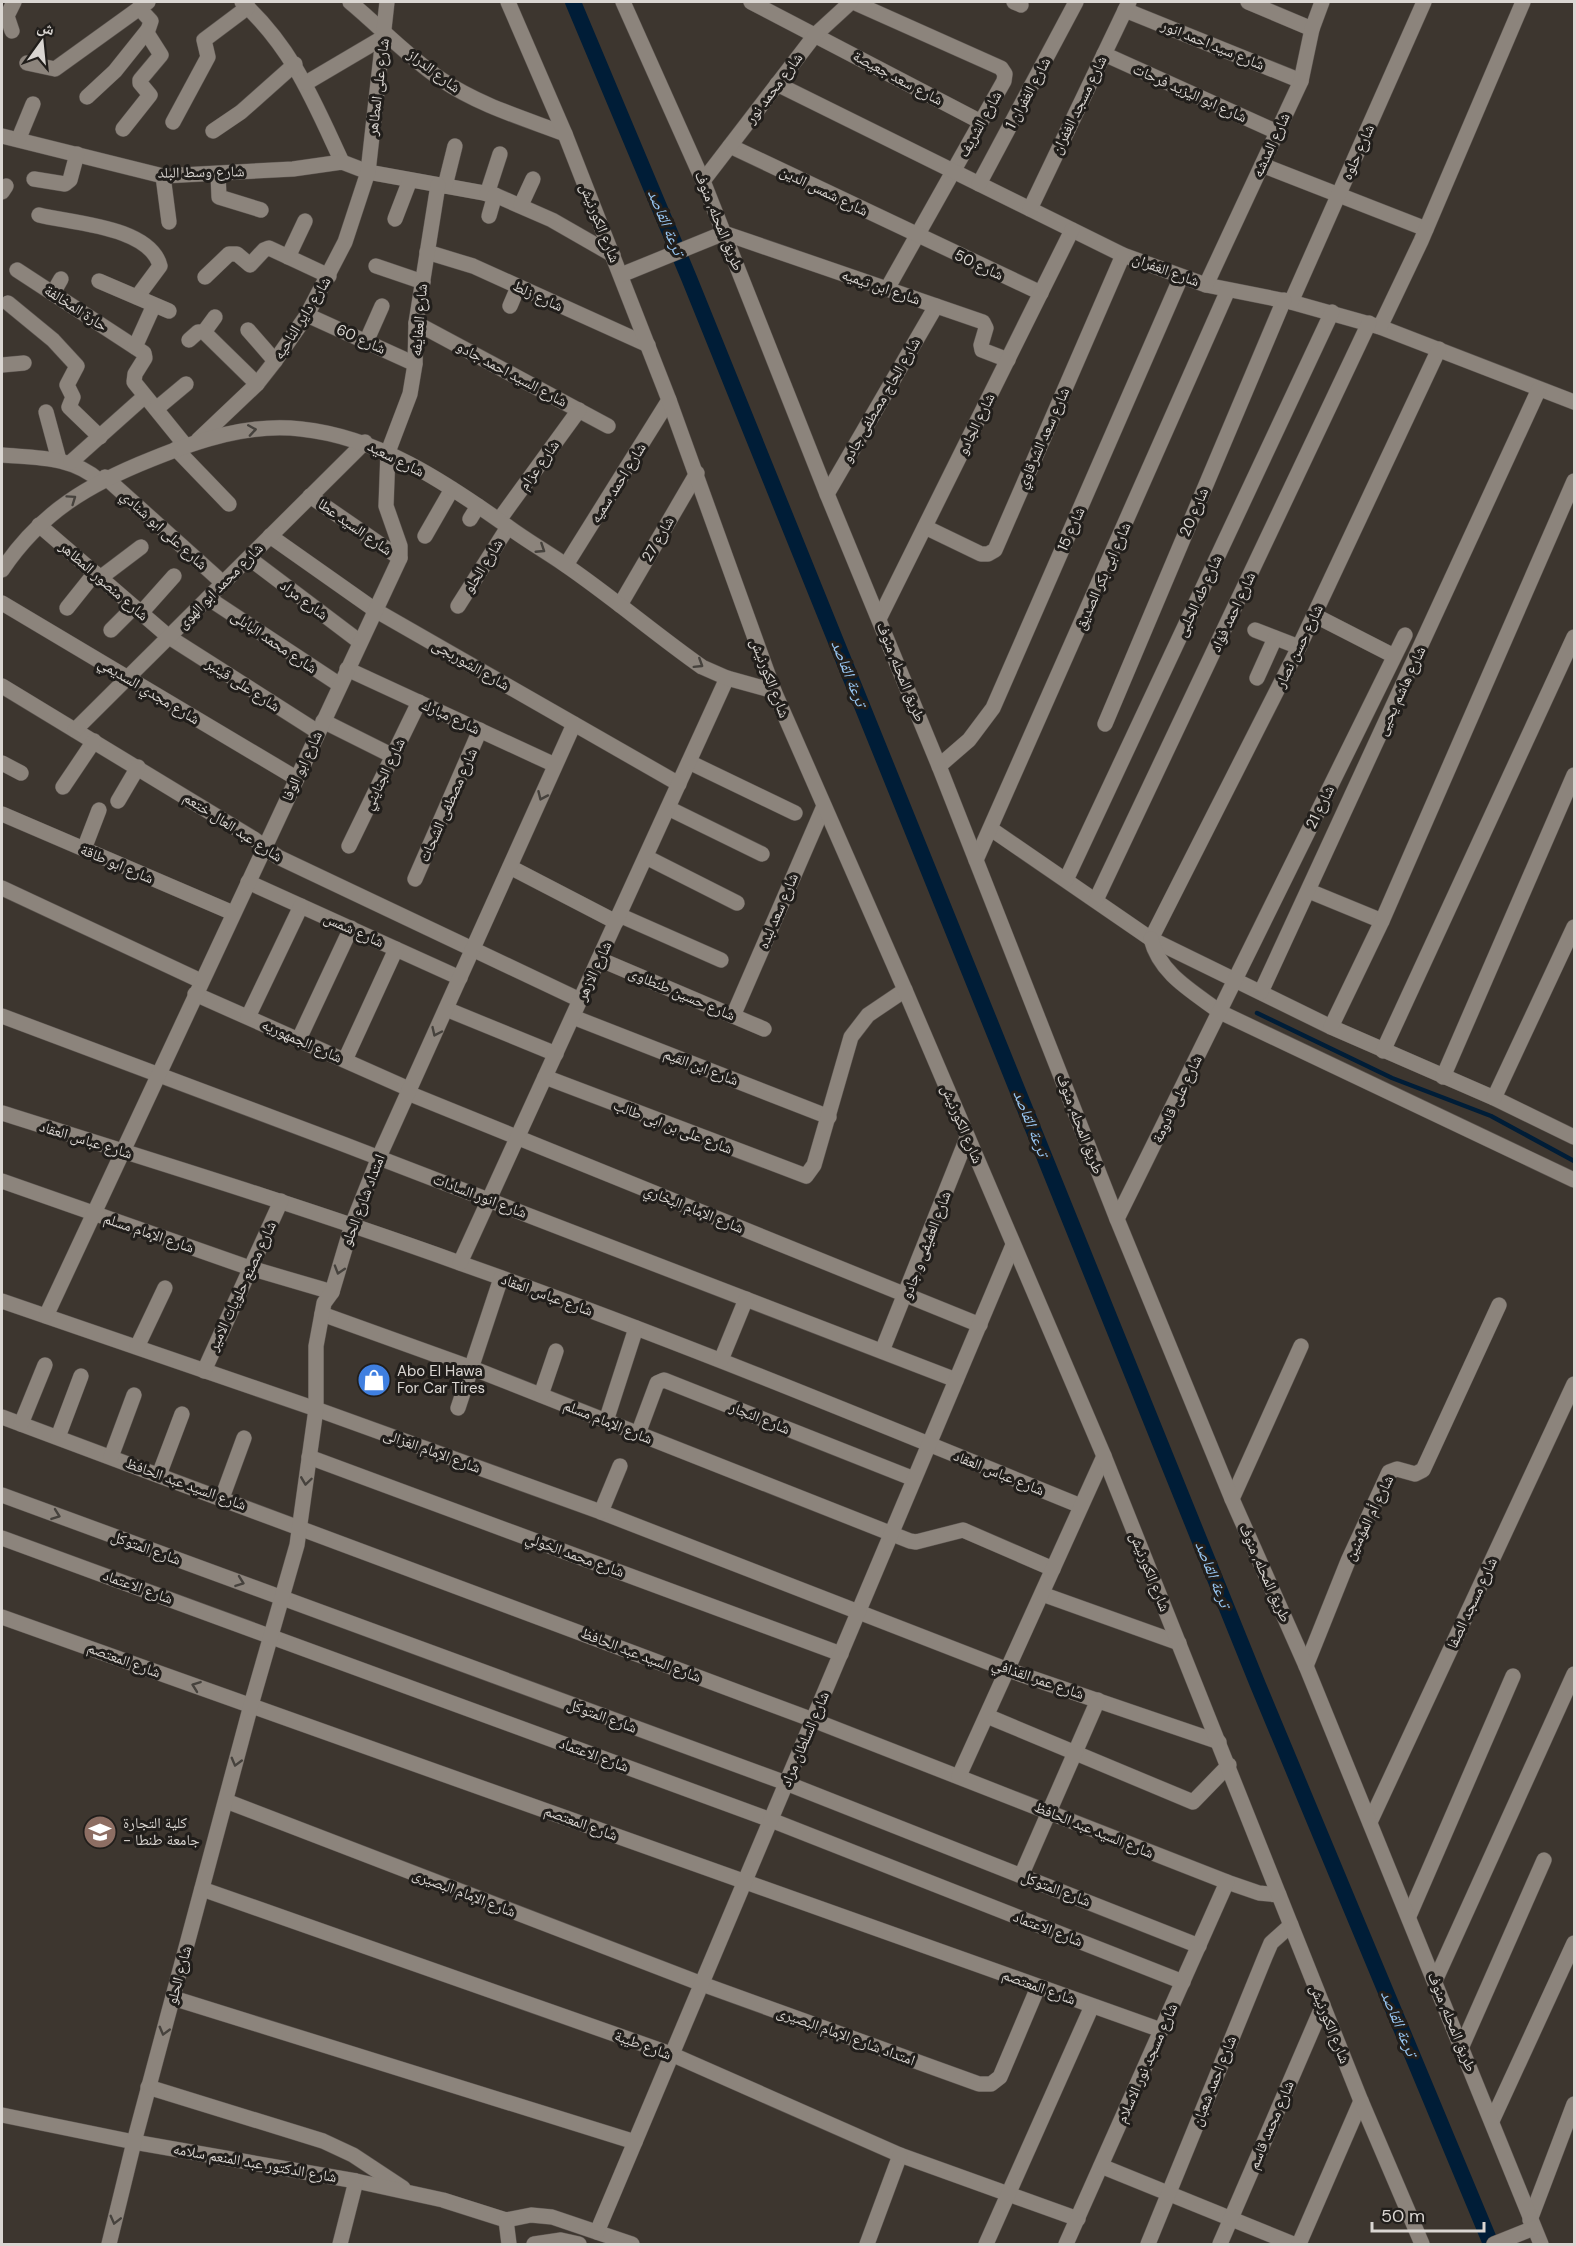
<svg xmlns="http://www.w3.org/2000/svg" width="1576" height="2246" viewBox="0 0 1576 2246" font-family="'DM Sans','Noto Naskh Arabic',sans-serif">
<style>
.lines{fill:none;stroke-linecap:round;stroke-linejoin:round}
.stream{stroke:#001d37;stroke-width:4.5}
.canal{stroke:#001d37;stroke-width:16}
.minor-casing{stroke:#5b544f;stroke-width:16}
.tertiary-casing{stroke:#5b544f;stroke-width:16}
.secondary-casing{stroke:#5b544f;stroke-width:16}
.minor{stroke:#8c847c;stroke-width:15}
.tertiary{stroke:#8c847c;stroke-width:15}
.secondary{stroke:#8c847c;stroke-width:15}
.oneway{stroke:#46423d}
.labels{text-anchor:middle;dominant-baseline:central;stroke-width:6;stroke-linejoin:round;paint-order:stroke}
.street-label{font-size:15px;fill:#dad6d2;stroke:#211e1b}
.poi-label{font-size:15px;fill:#dad6d2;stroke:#211e1b;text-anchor:start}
.water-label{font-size:16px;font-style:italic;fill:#98c6f2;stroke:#211e1b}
</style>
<rect width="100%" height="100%" fill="#3d362f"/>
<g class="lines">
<polyline class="stream" points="1257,1013 1392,1078 1491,1116 1574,1161"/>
<polyline class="canal" points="573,2 689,278 1258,1685 1491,2244"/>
<g class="minor-casing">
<g id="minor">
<path d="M242 2C293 49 313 100 342 162"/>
<path d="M350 2C380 27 409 58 442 80 479 105 523 118 565 134"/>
<polyline points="751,2 981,122"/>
<polyline points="853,2 1001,68 1005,74 1004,81 887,289"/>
<polyline points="1014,2 1021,5"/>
<polyline points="1248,2 1312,29"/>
<polyline points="1125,10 1301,81"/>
<polyline points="12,31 7,16 14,2"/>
<polyline points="1104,54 1277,132"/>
<polyline points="27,63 55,69 148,2"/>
<polyline points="306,83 384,37"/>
<polyline points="777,84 1123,255 1206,285 1291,302 1380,327 1574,402"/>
<polyline points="87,97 115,71 147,31"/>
<polyline points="173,122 208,57 204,40 248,7"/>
<polyline points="123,129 150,95 140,83 140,80 161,55 147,33 151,21 139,8"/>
<polyline points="213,131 241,112 295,64"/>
<polyline points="2,136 163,176 293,169 342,162 368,172 495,195 552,220 613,255"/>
<polyline points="19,138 33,104"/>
<polyline points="730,146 1041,293"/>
<polyline points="1262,165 1426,229"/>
<polyline points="218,174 219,197 261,210"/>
<polyline points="163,176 169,222"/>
<polyline points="34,179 65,184 70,180 77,154"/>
<polyline points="703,181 815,35 851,2"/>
<polyline points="979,184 1076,2"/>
<polyline points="445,186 455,146"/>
<polyline points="2,192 6,186"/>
<polyline points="487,194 500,154"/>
<polyline points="521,205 533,179"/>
<polyline points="1030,209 1129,2"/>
<path d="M39 215C70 223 150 226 160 266L137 297"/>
<polyline points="489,216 495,195"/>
<polyline points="395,219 410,180"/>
<polyline points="724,233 983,322 986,328 981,345 982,350 1008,360"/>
<polyline points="427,252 473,266 648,345"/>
<polyline points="288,257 305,221"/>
<polyline points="376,266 423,282"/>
<polyline points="17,270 144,353 145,358 135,374 134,382 185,445"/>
<polyline points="205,277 229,254 237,254 250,265 264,250 269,248 329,276"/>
<polyline points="99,281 169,311"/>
<polyline points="1206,285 1301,81 1312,29 1322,2"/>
<polyline points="53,293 61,279"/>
<polyline points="1291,302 1424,2"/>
<polyline points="8,303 53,340 77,366 67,385 73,397 69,407 100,437"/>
<polyline points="510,306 518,287"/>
<polyline points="307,315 415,364"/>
<polyline points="416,323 608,426"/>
<polyline points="1380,327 1421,241 1523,2"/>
<polyline points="248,330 275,361"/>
<polyline points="204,332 215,317"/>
<polyline points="189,340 198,332 204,332 257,384"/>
<polyline points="366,342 382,306"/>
<polyline points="135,347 154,305"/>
<polyline points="2,365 24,363"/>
<polyline points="156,409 186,384"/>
<polyline points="46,412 59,460"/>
<polyline points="198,440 257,384 275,361 307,315 345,242 368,172 387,2"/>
<polyline points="176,449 229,504"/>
<path d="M2 455C38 458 71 456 100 481"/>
<polyline points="71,462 145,396"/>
<polyline points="105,477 223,583"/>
<polyline points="827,494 936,306"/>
<polyline points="310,496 400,558"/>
<polyline points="470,519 478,506"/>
<polyline points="499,520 579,410"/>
<polyline points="39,525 169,637 318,732"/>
<polyline points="925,527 981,554 988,554 995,550 1123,255"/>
<polyline points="270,536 375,610 679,784"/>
<polyline points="425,536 452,489"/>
<polyline points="249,558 360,642"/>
<polyline points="566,565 669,400"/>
<polyline points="100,578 141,547"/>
<polyline points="208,598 340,685"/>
<polyline points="2,603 296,778"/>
<polyline points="620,605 697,473"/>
<polyline points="458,606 508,527"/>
<polyline points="67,608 95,573"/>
<polyline points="141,613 174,576"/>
<polyline points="1314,615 1394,656"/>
<polyline points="879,619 1072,230"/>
<polyline points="111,630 134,607"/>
<polyline points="1255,630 1299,647"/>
<polyline points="347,669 555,765"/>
<polyline points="1257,678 1275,638"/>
<polyline points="2,686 254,839 278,857 580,1000"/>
<polyline points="323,721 393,756"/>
<polyline points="1105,724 1284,300"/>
<polyline points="75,730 365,442"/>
<polyline points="689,762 795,813"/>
<polyline points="2,763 21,773"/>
<polyline points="939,766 969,740 993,708 1181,277"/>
<polyline points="63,787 94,741"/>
<polyline points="118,801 138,767"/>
<polyline points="668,808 762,854"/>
<polyline points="2,814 233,913"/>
<polyline points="991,829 1151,939 1331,1027 1494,1098 1574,1137"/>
<polyline points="349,846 419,702"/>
<polyline points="84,849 99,810"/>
<polyline points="646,857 737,903"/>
<polyline points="976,860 1228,290"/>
<polyline points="510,867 616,922"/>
<polyline points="415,879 480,730"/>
<polyline points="1066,880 1332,312"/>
<polyline points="248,882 460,978"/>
<polyline points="2,888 201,981"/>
<polyline points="1309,891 1382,921"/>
<polyline points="1096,900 1369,323"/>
<polyline points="619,915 721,960"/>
<polyline points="1151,939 1299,647 1439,349"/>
<path d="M1151 939C1160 974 1192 991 1220 1012L1574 1180"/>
<polyline points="599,959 764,1029"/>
<polyline points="1261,992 1539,389"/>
<polyline points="195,994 409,1089"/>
<polyline points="446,1009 556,1054"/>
<polyline points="2,1016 343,1144 956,1380"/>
<polyline points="733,1016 824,806"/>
<polyline points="248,1017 301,906"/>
<polyline points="573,1017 829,1117"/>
<polyline points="1331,1027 1382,921 1574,481"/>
<polyline points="299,1039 351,928"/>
<polyline points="1383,1051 1574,637"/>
<polyline points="345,1060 396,949"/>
<polyline points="545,1077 806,1176 814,1165 851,1037 868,1015 905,990"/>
<polyline points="1443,1077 1574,775"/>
<polyline points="408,1093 980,1325"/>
<polyline points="1494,1098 1574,927"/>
<path d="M2 1113C154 1161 307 1208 457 1262 668 1336 874 1422 1081 1506"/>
<polyline points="2,1181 250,1268 332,1292"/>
<polyline points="1117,1219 1405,635"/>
<polyline points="460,1263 727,678"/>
<polyline points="2,1301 316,1409 601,1512 1008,1670 1219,1742"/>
<polyline points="322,1314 472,1368 910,1541 916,1542 963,1530 1053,1569"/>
<polyline points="46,1316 400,558 400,546 386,506 388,452 410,394 415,364 416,323 438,185"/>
<polyline points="137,1347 165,1288"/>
<polyline points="882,1351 967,1138"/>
<polyline points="721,1360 746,1299"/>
<polyline points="204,1371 281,1201"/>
<polyline points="541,1395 556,1351"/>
<polyline points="458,1408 501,1278"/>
<polyline points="2,1417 813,1720 1227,1882 1259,1893 1279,1895"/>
<polyline points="606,1421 636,1328"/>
<polyline points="21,1424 45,1365"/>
<polyline points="638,1434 657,1383 664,1380 914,1479"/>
<polyline points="58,1437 81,1376"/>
<polyline points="111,1457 134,1395"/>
<polyline points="309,1457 841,1654"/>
<polyline points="159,1475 182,1414"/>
<polyline points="2,1495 786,1783 1199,1946"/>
<polyline points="222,1498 244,1438"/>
<polyline points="1232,1499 1301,1346"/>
<polyline points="601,1512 620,1466"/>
<polyline points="2,1538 771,1820 1183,1982"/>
<polyline points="1042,1594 1179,1643"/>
<polyline points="2,1617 1161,2030"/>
<polyline points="1306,1666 1348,1561 1389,1472 1397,1469 1415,1474 1423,1470 1499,1305"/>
<polyline points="987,1716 1193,1802 1229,1765"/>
<polyline points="959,1776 1104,1456"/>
<polyline points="226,1801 702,1984 979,2084 991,2084 1000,2077 1038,1987"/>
<polyline points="1370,1822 1574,1384"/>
<polyline points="1021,1876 1098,1700"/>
<polyline points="202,1889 671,2054 900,2155 1078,2219"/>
<polyline points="1409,1916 1513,1676"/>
<polyline points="1435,1981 1574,1674"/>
<polyline points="173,1998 635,2142"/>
<polyline points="1462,2046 1544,1860"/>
<polyline points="148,2087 323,2141 353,2155 403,2188"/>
<polyline points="2,2115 134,2142 356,2181 443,2200 506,2220 531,2215 552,2217 632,2244"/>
<polyline points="1492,2121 1574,1943"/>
<polyline points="1101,2166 1293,2244"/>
<polyline points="506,2220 509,2244"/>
<polyline points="1530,2220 1574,2104"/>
<polyline points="597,2232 1013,1245"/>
<polyline points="109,2244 134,2142 251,1705 297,1545 316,1409 316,1346 324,1303 332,1292 352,1225 379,1157 574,724"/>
<polyline points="340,2244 356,2181"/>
<polyline points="534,2244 561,2240 579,2244"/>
<polyline points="867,2244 900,2155"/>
<polyline points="986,2244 1092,2006"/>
<polyline points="1066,2244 1227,1882"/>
<polyline points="1148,2244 1265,1957 1271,1943 1291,1925"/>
<polyline points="1220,2244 1323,2005"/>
<polyline points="1299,2244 1361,2101"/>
</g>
</g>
<g class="tertiary-casing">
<path id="tertiary" d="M2 570C41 512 89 484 152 459 199 440 249 423 301 429 378 437 445 482 507 526 526 540 545 551 564 564 611 596 655 634 702 667L727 678 774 691"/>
</g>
<g class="secondary-casing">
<g id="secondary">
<polyline points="508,2 565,134 669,400 774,691 905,990 1104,1456 1361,2101 1422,2244"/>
<polyline points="623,2 703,181 827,494 939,766 1117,1219 1232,1499 1306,1666 1541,2244"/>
<polyline points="621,275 724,233"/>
<polyline points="1494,2244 1534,2228"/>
</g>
</g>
<use href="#minor" class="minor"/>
<use href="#tertiary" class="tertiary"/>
<use href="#secondary" class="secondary"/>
</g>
<defs><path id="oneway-chevron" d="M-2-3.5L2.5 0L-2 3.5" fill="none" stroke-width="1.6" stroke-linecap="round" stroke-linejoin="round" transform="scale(1.5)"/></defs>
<g class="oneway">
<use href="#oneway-chevron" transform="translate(252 430) rotate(-9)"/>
<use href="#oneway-chevron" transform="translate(72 499) rotate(-35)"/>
<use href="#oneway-chevron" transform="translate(541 549) rotate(33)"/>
<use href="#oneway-chevron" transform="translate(699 664) rotate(32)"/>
<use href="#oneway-chevron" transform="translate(542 796) rotate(114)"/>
<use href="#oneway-chevron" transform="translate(436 1032) rotate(115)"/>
<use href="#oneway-chevron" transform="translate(339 1270) rotate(107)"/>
<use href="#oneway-chevron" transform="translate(306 1481) rotate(98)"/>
<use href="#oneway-chevron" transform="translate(56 1515) rotate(20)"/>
<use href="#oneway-chevron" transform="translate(240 1582) rotate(20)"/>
<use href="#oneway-chevron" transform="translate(196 1686) rotate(-160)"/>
<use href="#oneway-chevron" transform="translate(236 1762) rotate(105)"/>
<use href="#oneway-chevron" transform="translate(164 2031) rotate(105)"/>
<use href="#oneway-chevron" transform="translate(115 2220) rotate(104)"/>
</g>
<defs>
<g id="shop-disc" transform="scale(1.725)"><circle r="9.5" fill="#3f7fe0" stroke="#211e1b"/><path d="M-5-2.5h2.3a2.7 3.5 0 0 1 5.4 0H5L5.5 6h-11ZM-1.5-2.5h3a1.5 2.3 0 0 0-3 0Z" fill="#fff"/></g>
<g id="university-disc" transform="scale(1.725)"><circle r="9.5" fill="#8d6e63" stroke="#211e1b"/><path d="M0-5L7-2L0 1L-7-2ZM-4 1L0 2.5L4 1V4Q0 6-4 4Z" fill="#fff"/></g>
</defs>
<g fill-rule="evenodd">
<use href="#shop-disc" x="374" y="1380"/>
<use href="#university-disc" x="100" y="1832"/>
</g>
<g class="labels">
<g class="street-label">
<text transform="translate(1213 45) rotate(22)">شارع سيد احمد انور</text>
<text transform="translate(434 71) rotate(37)">شارع الدراز</text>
<text transform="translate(898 78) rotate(28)">شارع سعد جعيصة</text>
<text transform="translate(378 87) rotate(-83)">شارع على المطاهر</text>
<text transform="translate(774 88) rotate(-53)">شارع محمد نور</text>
<text transform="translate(1028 93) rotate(-62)">شارع الغفران 1</text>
<text transform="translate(1190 93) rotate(24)">شارع ابو اليزيد فرحات</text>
<text transform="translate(1079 105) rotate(-64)">شارع مسجد الغفران</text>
<text transform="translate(980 124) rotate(-61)">شارع الشريف</text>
<text transform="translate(1271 145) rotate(-65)">شارع المدشه</text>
<text transform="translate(1358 152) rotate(-66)">شارع حلوه</text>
<text transform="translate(201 172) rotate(-1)">شارع وسط البلد</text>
<text transform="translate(824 191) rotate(26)">شارع شمس الدين</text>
<text transform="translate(719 221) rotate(68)">طريق المحله, منوف</text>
<text transform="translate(600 223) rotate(68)">شارع الكورنيش</text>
<text transform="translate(979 265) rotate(25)">شارع 50</text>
<text transform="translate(1166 270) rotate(20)">شارع الغفران</text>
<text transform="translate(881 287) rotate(19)">شارع ابن تيميه</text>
<text transform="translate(538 296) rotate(25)">شارع زلط</text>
<text transform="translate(76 308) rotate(33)">حارة المخالفة</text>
<text transform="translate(302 318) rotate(-58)">شارع داير الناحيه</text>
<text transform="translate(419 320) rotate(-85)">شارع العفايفه</text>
<text transform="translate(361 339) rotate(24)">شارع 60</text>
<text transform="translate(512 374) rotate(28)">شارع السيد احمد جادو</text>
<text transform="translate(881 400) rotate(-60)">شارع الحاج مصطفى جادو</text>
<text transform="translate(976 424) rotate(-64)">شارع الجادو</text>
<text transform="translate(1043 438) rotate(-66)">شارع سعد الشرقاوي</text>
<text transform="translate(396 459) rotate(27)">شارع سعيد</text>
<text transform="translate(539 465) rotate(-54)">شارع عزام</text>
<text transform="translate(618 483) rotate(-58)">شارع احمد سميه</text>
<text transform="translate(1194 512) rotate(-67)">شارع 20</text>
<text transform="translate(355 527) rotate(35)">شارع السيد عطا</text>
<text transform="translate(1071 529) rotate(-66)">شارع 15</text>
<text transform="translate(164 530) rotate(42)">شارع على ابو شنادي</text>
<text transform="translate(658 539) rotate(-60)">شارع 27</text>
<text transform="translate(483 566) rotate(-58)">شارع الحلو</text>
<text transform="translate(1103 576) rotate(-66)">شارع ابى بكر الصديق</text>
<text transform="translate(104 581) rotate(41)">شارع منصور المطاهر</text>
<text transform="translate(220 586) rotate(-45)">شارع محمد ابو الهوى</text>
<text transform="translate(1199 596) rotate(-65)">شارع طه الحلبى</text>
<text transform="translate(304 600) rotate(37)">شارع مراد</text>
<text transform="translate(1233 612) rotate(-65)">شارع احمد فؤاد</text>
<text transform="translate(274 642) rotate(34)">شارع محمد البابلى</text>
<text transform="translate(1299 646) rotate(-64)">شارع حسن نصار</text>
<text transform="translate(471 665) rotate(30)">شارع الشوربجى</text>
<text transform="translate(901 672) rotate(68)">طريق المحله, منوف</text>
<text transform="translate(770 678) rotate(69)">شارع الكورنيش</text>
<text transform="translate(243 685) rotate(33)">شارع على قينبر</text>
<text transform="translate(149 691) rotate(31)">شارع مجدي السديمي</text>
<text transform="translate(1401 691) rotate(-65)">شارع هاشم يحيى</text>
<text transform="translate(451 717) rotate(25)">شارع مبارك</text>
<text transform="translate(302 766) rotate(-65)">شارع ابو الوفا</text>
<text transform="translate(384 774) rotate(-64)">شارع الجنايني</text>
<text transform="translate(448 805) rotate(-66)">شارع مصطفى الشحات</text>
<text transform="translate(1320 807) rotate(-64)">شارع 21</text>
<text transform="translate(233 827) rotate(33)">شارع عبد العال ختعم</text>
<text transform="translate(117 864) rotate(23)">شارع ابو طاقة</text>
<text transform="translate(778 911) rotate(-67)">شارع سعد لبده</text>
<text transform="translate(354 930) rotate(24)">شارع شمس</text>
<text transform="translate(594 971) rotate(-65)">شارع الازهر</text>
<text transform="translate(682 994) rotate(23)">شارع حسين طنطاوى</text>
<text transform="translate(302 1041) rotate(24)">شارع الجمهوريه</text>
<text transform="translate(701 1067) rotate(21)">شارع ابن القيم</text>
<text transform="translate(1177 1099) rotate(-64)">شارع على قادومة</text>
<text transform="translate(962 1124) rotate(67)">شارع الكورنيش</text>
<text transform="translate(1080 1124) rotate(69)">طريق المحله, منوف</text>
<text transform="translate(673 1127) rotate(21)">شارع على بن ابى طالب</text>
<text transform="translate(86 1140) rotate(17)">شارع عباس العقاد</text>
<text transform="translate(480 1196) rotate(21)">شارع انور السادات</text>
<text transform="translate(363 1200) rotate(-69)">امتداد شارع الحلو</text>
<text transform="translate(694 1209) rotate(22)">شارع الإمام البخاري</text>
<text transform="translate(149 1233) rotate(19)">شارع الإمام مسلم</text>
<text transform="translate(926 1245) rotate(-69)">شارع العفيفى و جادو</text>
<text transform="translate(242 1286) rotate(-65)">شارع مصنع حلويات الامير</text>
<text transform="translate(547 1295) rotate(20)">شارع عباس العقاد</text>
<text transform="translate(760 1418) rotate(22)">شارع النجار</text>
<text transform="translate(608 1422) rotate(22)">شارع الإمام مسلم</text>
<text transform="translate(432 1451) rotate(20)">شارع الإمام الغزالى</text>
<text transform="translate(999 1473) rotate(22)">شارع عباس العقاد</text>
<text transform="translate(186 1484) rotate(20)">شارع السيد عبد الحافظ</text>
<text transform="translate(1369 1518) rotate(-64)">شارع أم المؤمنين</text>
<text transform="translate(146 1548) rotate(20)">شارع المتوكل</text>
<text transform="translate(575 1555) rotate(20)">شارع محمد الخولي</text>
<text transform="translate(1150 1572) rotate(68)">شارع الكورنيش</text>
<text transform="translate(1265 1573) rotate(66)">طريق المحله, منوف</text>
<text transform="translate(138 1587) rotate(20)">شارع الاعتماد</text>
<text transform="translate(1472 1603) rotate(-65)">شارع مسجد الصفا</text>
<text transform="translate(641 1655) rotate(21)">شارع السيد عبد الحافظ</text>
<text transform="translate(124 1660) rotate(20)">شارع المعتصم</text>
<text transform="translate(1038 1679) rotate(19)">شارع عمر القذافي</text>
<text transform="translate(602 1716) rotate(20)">شارع المتوكل</text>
<text transform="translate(805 1739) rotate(-67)">شارع السلطان مراد</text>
<text transform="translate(594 1755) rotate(20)">شارع الاعتماد</text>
<text transform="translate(581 1823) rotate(20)">شارع المعتصم</text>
<text transform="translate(1094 1830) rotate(22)">شارع السيد عبد الحافظ</text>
<text transform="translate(1056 1889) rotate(21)">شارع المتوكل</text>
<text transform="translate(464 1893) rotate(21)">شارع الإمام البصيرى</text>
<text transform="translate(1048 1929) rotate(21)">شارع الاعتماد</text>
<text transform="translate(179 1975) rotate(-75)">شارع الحلو</text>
<text transform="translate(1039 1987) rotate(20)">شارع المعتصم</text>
<text transform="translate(1452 2022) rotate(68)">طريق المحله, منوف</text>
<text transform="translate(1330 2024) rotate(68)">شارع الكورنيش</text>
<text transform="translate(846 2036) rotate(20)">امتداد شارع الإمام البصيرى</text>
<text transform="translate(643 2045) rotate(20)">شارع طيبة</text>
<text transform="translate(1147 2063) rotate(-66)">شارع مسجد نور الاسلام</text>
<text transform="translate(1214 2081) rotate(-68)">شارع احمد شعبان</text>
<text transform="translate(1271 2125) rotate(-67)">شارع محمد قاسم</text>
<text transform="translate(255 2163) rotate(10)">شارع الدكتور عبد المنعم سلامه</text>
</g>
<g class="poi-label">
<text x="397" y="1371">Abo El Hawa<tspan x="397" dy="17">For Car Tires</tspan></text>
<text x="123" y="1823">كلية التجارة<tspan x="123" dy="17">- جامعة طنطا</tspan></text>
</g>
<g class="water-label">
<text transform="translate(666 222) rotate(67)">ترعة القاصد</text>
<text transform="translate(849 673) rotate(68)">ترعة القاصد</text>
<text transform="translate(1031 1123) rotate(68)">ترعة القاصد</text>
<text transform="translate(1213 1574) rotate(68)">ترعة القاصد</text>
<text transform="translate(1399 2023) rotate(67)">ترعة القاصد</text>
</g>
</g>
<rect width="1576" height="2246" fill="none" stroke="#dad6d2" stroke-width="6"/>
<g transform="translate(42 42) rotate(15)" stroke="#211e1b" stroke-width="4.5" paint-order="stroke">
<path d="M0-4.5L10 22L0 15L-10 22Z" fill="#dad6d2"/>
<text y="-9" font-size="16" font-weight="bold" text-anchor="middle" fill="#dad6d2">ش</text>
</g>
<path d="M1372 2222v9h112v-9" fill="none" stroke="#dad6d2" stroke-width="3"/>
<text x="1381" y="2222" font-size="18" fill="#dad6d2" stroke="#211e1b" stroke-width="4.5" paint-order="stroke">50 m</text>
</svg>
